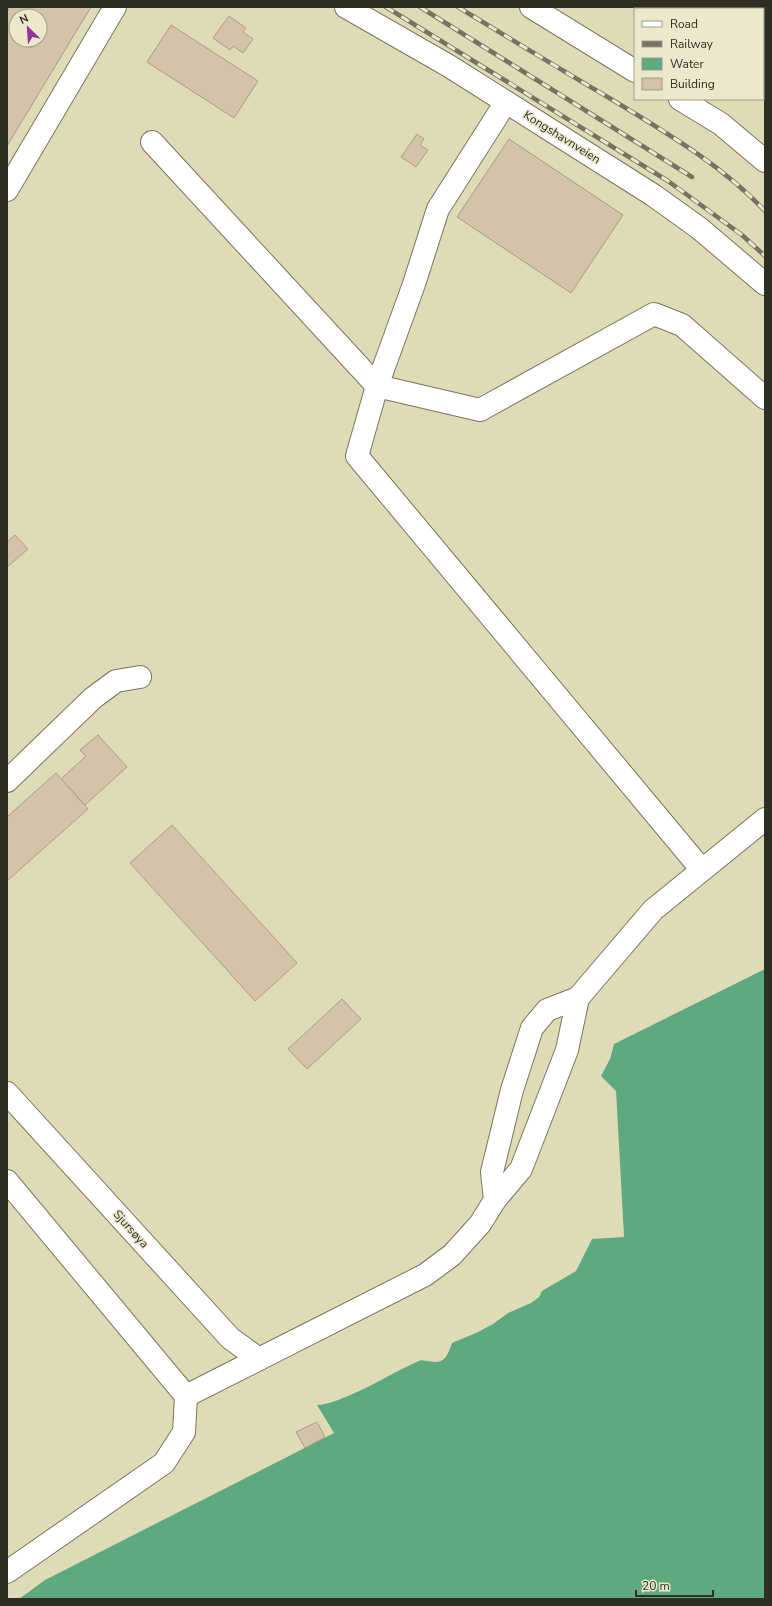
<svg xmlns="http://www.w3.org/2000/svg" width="772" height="1606" viewBox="0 0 772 1606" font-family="'Nunito Sans',sans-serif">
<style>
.built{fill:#dfdbb7;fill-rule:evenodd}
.water{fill:#5caa7d}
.building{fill:#d4c3ab;stroke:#ac9b84;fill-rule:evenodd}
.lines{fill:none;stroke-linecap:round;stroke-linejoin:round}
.minor-casing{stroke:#79765c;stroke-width:24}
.minor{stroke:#fff;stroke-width:22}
.rail-casing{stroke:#757361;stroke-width:4.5}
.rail{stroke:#ebe8cb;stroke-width:3;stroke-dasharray:9;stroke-linecap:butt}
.labels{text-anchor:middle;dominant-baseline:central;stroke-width:3;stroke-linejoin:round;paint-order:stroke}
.street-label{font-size:12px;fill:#2f2e23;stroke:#ebe8cb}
</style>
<rect width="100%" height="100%" fill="#ebe8cb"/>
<path class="built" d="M7 7H726L731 9H635V99H763V26L765 27V969L614 1044 610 1059 601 1076 616 1091 624 1237 592 1239 576 1271 542 1291 539 1297 531 1303 508 1313 493 1324 476 1333 452 1343 445 1359 442 1362 436 1363 421 1360 373 1385 346 1397 317 1405 334 1433 45 1580 20 1597 21 1599H7ZM16 16H40V40H16Z"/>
<path class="water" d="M765 969V1599H21L20 1598 45 1580 334 1433 317 1405C324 1405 331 1402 338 1400 368 1389 393 1372 421 1360 442 1364 445 1363 452 1343L476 1333 493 1324 508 1313 531 1303 539 1297 542 1291 576 1271 592 1239 624 1237 616 1091 601 1076 610 1059 614 1044Z"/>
<g class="building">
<path d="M10 7H91L7 146V12ZM16 16H40V40H16Z"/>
<polygon points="229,16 246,28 243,32 253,39 243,53 233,46 230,50 213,38"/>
<polygon points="171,25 258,81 234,118 147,62"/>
<polygon points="417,134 424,139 420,145 428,150 416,167 401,157"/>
<polygon points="509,139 623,215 571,293 457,217"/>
<polygon points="15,535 28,549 7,567 7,542"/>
<polygon points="98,735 127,767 85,805 61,779 86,756 80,750"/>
<polygon points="56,773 88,809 8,880 7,879 7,817"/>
<polygon points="172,825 297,963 255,1001 130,863"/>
<polygon points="342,999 361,1019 307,1069 288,1049"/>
<polygon points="317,1422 325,1437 305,1448 296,1432"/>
</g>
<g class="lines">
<g class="minor-casing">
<g id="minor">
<polyline points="346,7 449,66 653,195 699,228 765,284"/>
<polyline points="531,7 635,71"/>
<polyline points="680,99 721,124 765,161"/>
<polyline points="506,102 438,209 414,284 377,386 357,456 702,870"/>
<polyline points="152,142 377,386 480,410 654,314 682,325 765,398"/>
<polyline points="7,190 115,7"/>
<polyline points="7,781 93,698 116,681 140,677"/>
<polyline points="7,1093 230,1338 259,1359"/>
<polyline points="7,1181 186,1396 184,1432 164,1463 7,1572"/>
<polyline points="495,1200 492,1172 512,1090 532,1028 547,1010 578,998 653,910 765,819"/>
<polyline points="186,1396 425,1275 452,1255 480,1224 495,1200 521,1169 567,1050 578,998"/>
</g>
</g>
<use href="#minor" class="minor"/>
<g class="rail-casing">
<g id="rail">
<polyline points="386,7 668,181 742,235 765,256"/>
<polyline points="420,7 692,177"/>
<path d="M458 7C509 38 560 69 611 99 665 132 722 165 765 211"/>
</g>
</g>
<use href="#rail" class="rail"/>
</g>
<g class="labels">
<g class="street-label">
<text transform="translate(562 137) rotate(32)">Kongshavnveien</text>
<text transform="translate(131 1229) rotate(48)">Sjursøya</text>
</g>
</g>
<rect width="772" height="1606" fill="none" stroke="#2f2e23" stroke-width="16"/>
<rect x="634" y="8" width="130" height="92" fill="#ebe8cb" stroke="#a09e88"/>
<rect x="642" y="21" width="20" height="6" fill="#ffffff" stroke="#a09e88"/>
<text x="670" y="28" font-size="12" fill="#2f2e23">Road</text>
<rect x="642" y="41" width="20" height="6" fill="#757361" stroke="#a09e88"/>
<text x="670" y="48" font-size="12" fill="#2f2e23">Railway</text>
<rect x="642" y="58" width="20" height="12" fill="#5caa7d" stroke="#a09e88"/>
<text x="670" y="68" font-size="12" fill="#2f2e23">Water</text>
<rect x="642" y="78" width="20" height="12" fill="#d4c3ab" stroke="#a09e88"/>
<text x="670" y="88" font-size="12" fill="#2f2e23">Building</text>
<g transform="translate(28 28) rotate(335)"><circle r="19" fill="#ebe8cb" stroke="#a09e88"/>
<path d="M0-3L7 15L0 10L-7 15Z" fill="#953299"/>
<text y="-6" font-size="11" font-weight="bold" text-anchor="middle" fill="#2f2e23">N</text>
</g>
<path d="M636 1590v6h77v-6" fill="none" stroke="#2f2e23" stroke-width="2"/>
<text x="642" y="1590" font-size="12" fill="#2f2e23" stroke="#ebe8cb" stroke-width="3" paint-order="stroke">20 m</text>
</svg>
